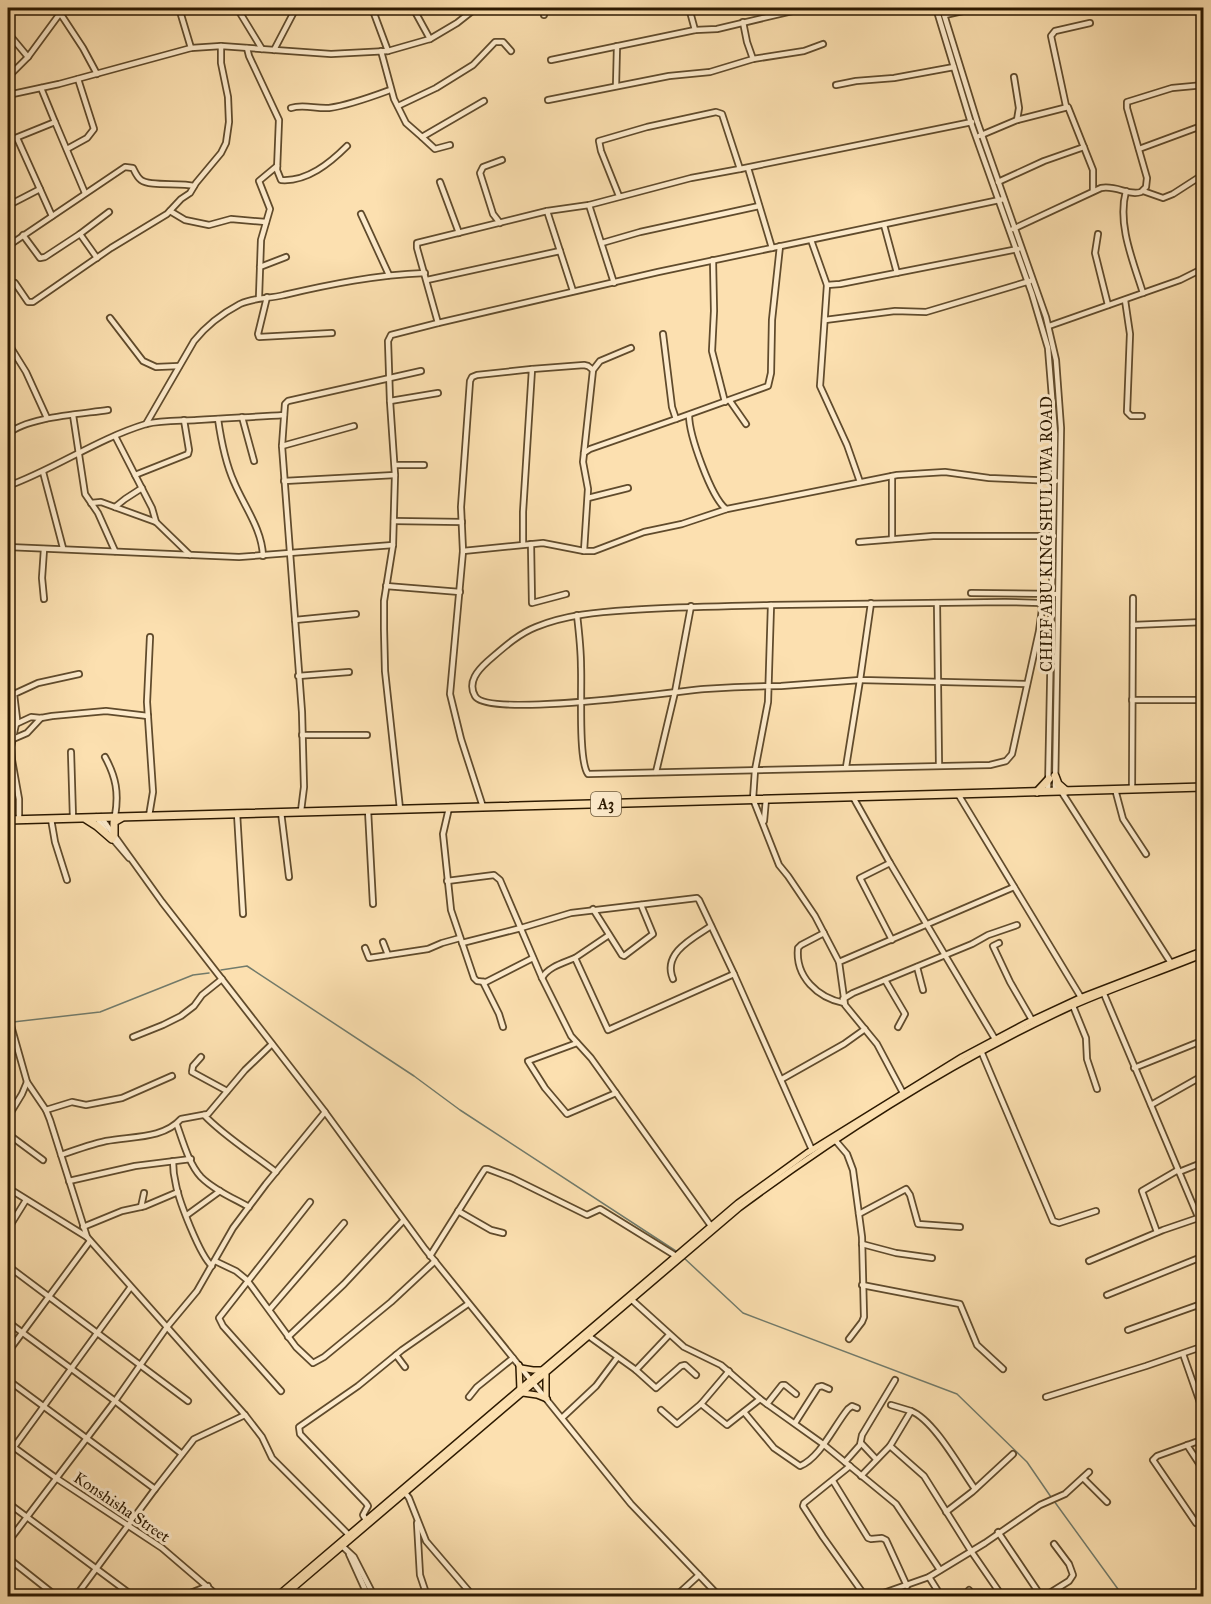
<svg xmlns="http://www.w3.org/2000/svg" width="1211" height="1604" viewBox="0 0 1211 1604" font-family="'IM FELL Great Primer',serif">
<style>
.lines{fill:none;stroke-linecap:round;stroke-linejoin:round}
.stream{stroke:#727b6b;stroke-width:1.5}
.minor-casing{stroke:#604b2c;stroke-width:8}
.major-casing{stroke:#2c1900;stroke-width:8}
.highway-casing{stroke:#2c1900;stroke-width:10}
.minor{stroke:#fdebcc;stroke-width:4.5}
.major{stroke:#fce0b0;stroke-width:5}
.highway{stroke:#fce0b0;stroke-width:7}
.labels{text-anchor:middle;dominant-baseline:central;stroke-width:6;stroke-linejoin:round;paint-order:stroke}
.shield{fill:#fdebcc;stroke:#6b583d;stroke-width:1.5}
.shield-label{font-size:15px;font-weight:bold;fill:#2c1900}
.street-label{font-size:16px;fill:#2c1900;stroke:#fdebcc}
</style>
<rect width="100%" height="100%" fill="#fce0b0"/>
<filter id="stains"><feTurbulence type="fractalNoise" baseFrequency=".00333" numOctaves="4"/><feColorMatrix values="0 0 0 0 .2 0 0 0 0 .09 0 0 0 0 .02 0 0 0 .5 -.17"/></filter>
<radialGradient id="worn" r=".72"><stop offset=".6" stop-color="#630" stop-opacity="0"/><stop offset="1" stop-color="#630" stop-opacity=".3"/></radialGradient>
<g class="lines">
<g class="stream">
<polyline points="221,970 247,966 414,1076 460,1110 679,1253"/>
<polyline points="13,1022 100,1012 193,975 209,973"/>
<polyline points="684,1258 743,1313 957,1394 1027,1462 1051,1497"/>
<polyline points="1054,1501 1123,1596"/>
</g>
<g class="minor-casing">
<g id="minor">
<polyline points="179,8 191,48"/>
<polyline points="237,8 262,49"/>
<polyline points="372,8 388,51"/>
<polyline points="413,8 430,39"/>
<polyline points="689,8 695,30"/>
<polyline points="936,8 971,123 1032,294 1048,348 1055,434 1048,791"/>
<polyline points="942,8 977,121 1046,317 1056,360 1061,428 1055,791"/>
<polyline points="60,13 83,48 97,74"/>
<polyline points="544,15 545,8"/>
<polyline points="945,15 976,8"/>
<polyline points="743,22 747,42 753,59"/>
<polyline points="8,33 28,57"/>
<path d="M247 48 249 56 279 120 277 170 281 180C307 182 330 163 347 146"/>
<polyline points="274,50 296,8"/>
<polyline points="381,51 394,99 406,123 422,137 484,101"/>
<polyline points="551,60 695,30 717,29 805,8"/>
<polyline points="8,77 28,57 64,8"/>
<polyline points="1014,77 1019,108 1017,120"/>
<polyline points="836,85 856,81 894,78 954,67"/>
<polyline points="616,86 617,46"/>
<polyline points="41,88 55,122"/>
<polyline points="8,95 59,84 191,48 221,46 331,54 388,51 430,39 457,23 476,8"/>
<polyline points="548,100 669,76 710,72 753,59 804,51 823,44"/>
<polyline points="398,106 436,88 473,65 495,42 503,42 511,51"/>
<polyline points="1066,106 1051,36 1055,31 1090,23"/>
<path d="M291 108C303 104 316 109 329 108 350 105 371 97 390 90"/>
<polyline points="979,136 1017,120 1068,107 1093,170 1093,190"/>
<polyline points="422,137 435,149 450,145"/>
<polyline points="17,138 52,216"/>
<polyline points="8,141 55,122 85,193"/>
<polyline points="67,149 87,138 94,129 78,79"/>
<polyline points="1139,149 1204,125"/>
<polyline points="748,168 772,248"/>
<polyline points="740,169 972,122"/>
<polyline points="440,182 459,233"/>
<polyline points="998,182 1044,161 1084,147"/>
<path d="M1126 191C1117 224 1133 261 1143 293"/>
<polyline points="1143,191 1163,198 1173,194 1204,174"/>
<polyline points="8,197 11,204 8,206"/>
<polyline points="11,204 40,189"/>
<polyline points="589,205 614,283"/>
<polyline points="170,211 185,220 209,225 231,219 266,222"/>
<polyline points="547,211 573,291"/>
<polyline points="361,214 389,275"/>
<polyline points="500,223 493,214 480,173 483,167 502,160"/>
<polyline points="884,225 897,273"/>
<path d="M1013 229 1101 188C1117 185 1128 196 1141 192L1146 187 1147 178 1127 108V102L1172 88 1204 85"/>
<polyline points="80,234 109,212"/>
<polyline points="1098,234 1095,253 1108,305"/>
<polyline points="23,235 40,258 45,257 80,234 97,258"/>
<polyline points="811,240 827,285 820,386 847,445 860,482"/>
<polyline points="602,243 640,232 759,206"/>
<path d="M8 246 125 167 133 168C135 172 137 177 141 180 150 187 181 182 194 186"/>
<polyline points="713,260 714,311 712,351 725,402"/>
<polyline points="260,267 286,257"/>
<polyline points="427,280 560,251"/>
<polyline points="15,283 28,302 33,302 111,248 167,214 181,199 190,193 196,183 221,153 226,143 229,122 228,97 221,63 221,46"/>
<polyline points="827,285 840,284 1018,249"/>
<polyline points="259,297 261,240 270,209 259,181 277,166"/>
<polyline points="267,297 258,334 259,337 332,333"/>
<polyline points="1125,300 1130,334 1127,412 1131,416 1142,416"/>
<polyline points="110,318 143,361 156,367 179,366"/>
<polyline points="825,320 895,311 926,312 1030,281"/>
<polyline points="438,323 417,248 417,243 547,211 589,205 691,178 740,169 722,114 716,112 647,127 599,141 601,151 619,196"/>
<polyline points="1049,326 1180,280 1204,268"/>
<polyline points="663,334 672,407 676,419 768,386 771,373 772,320 780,246"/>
<polyline points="8,343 26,372 47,418"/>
<polyline points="532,369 584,365 588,366 593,370"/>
<polyline points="390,401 438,393"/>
<polyline points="730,401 746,424"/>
<polyline points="73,415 85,494 98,513 115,551"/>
<path d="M689 415C689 435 711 497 726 509"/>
<polyline points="242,417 254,461"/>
<path d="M218 419C221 440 225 462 234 482 244 506 262 529 263 556"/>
<path d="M146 424 194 341C206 326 223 313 240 304 255 297 269 299 284 295 331 284 376 275 425 273"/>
<path d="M8 434C26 417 82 414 108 410"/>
<polyline points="115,436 152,508 156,522"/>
<polyline points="282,446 354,426"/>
<polyline points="584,453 590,449 676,419"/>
<polyline points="395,465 424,465"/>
<polyline points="43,472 63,548"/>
<polyline points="135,475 188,454 189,450 184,420"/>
<polyline points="892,476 892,539"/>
<polyline points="284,481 395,475"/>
<path d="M8 486C55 469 97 439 146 424 162 420 180 421 197 420 226 418 255 417 284 415"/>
<polyline points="588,498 628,488"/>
<polyline points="91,503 101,502 156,522 190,555"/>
<polyline points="115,507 125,499 142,488"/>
<polyline points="394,521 462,522"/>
<polyline points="859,542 933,536 1054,536"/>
<polyline points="531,544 532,603 566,594"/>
<polyline points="8,547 239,557 393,545"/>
<polyline points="9,547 9,486"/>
<polyline points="463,551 543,543 584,551 594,551 644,532 682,524 727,509 897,475 945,472 989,478 1056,481"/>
<polyline points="584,551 588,489 583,462 593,370 600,361 631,348"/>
<polyline points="386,586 460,592"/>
<polyline points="971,593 1055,594"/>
<polyline points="44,599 42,578 44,549"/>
<polyline points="871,603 860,680 1027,684"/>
<polyline points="937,603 939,765"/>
<path d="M577 615C579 632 581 650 581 667 582 686 578 761 588 774L990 765 1006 761 1012 754 1039 631 1042 609 1041 603 1005 602 771 605"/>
<polyline points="295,620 356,614"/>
<polyline points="1133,625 1204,622"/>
<polyline points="298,676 349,672"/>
<polyline points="1132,700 1204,700"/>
<polyline points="16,724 31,717 41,718 52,716 106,711 148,716"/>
<polyline points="302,735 367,735"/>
<polyline points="13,739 27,733 41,718"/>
<polyline points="71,752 73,818"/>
<path d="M105 757C116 777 119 793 115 816"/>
<polyline points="656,772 675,692 691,606"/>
<polyline points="1115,789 1123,819 1146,854"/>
<polyline points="1132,789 1133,598"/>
<polyline points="1061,791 1171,963"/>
<polyline points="958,794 1082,999"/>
<polyline points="853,797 890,863 995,1039"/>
<polyline points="483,807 461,739 450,694 463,551 461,507 470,381 472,377 477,375 532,369 523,512 523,544"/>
<polyline points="449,808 443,834 451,910 474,978 477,981 486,982 533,958"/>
<polyline points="400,809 385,671 384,629 384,601 393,545 395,475 390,401 388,341 391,335 438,323 658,272 1004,199"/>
<polyline points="368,810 373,904"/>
<polyline points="301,811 304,787 302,712 282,446 285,404 288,401 421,371"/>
<polyline points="281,812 289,877"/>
<polyline points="237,813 243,914"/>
<polyline points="149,816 153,792 147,702 150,637"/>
<polyline points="96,817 106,831"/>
<polyline points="101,817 162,902 325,1112 425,1249 631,1504 719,1596"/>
<polyline points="19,819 19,799 12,760 11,747 17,719 14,694 38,683 79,674"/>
<polyline points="51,819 55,842 67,880"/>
<polyline points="764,821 766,799"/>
<polyline points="111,837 129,858"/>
<polyline points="890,863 860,878 892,940"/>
<polyline points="447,881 494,875 500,880 542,978 571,1036 591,1058 711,1226"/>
<polyline points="593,909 622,955 624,956 653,934 641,905"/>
<path d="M824 933 801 945 798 948C795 977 818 998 844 1003"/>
<polyline points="383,942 388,955"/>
<polyline points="462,943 521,928 571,913 697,898 699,900 734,974"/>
<polyline points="999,943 993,946 1010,982 1032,1020"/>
<polyline points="365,948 369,958 428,949 442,943 460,938"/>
<polyline points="575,958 609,935"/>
<path d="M839 962 815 916 788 876 779 865 753 799 755 770 768 702 771 605C723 607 677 606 630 610 598 612 565 615 536 627 518 634 502 649 488 661 478 670 467 682 475 696 487 718 673 692 704 689 730 687 755 686 781 686L860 680 846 767"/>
<polyline points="917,967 923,990"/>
<path d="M542 978C548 967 563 963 575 958L608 1030 734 974 812 1150"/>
<path d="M673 979C662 953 693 938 711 926"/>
<polyline points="885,980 905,1014 898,1027"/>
<polyline points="483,982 499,1014 503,1027"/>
<polyline points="1104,994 1204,1231"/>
<polyline points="843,999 853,993 972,944 988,935 1017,925"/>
<polyline points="1073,1006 1086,1038 1087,1059 1097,1089"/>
<polyline points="8,1015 27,1082 22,1094 8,1117"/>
<polyline points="133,1037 163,1025 181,1016 194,1006 202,995 222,979"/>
<polyline points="577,1043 528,1061 545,1088 567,1114 616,1093"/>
<polyline points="981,1051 1053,1221 1059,1223 1096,1211"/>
<polyline points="201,1057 193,1066 192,1072 227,1091"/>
<polyline points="1134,1068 1204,1040"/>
<polyline points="782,1079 844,1044 865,1029"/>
<polyline points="27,1082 46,1110 50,1120 87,1237 245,1415 262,1437 272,1458 348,1534"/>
<polyline points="903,1093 877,1044 845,1005 839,962 1014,887"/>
<polyline points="1151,1105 1204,1075"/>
<polyline points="46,1110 72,1102 86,1105 122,1098 172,1076"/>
<path d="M204 1115C225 1137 252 1153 276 1172"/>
<path d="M177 1125C183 1142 189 1164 201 1177 214 1190 233 1198 249 1207"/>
<polyline points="8,1134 43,1160"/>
<polyline points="835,1140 847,1154 853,1170 862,1237 864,1317 862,1322 849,1339"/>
<path d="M61 1155C75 1150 92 1144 106 1141 132 1136 163 1139 181 1119L208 1114 245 1070 272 1044"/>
<path d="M173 1161C173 1169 174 1177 176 1185 179 1201 200 1256 212 1266"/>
<polyline points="1179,1172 1204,1162"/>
<polyline points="69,1181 135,1166 191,1159"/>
<polyline points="8,1188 87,1237"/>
<polyline points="141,1207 144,1193"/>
<polyline points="458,1211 491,1230 503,1233"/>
<polyline points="859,1214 906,1189 910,1195 918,1224 960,1227"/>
<polyline points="187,1215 220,1191"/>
<polyline points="83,1227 122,1211 145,1206 178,1192"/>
<polyline points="8,1229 26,1200"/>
<polyline points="1157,1232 1142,1191 1178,1170"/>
<polyline points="862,1244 896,1253 932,1258"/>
<polyline points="430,1256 481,1175 485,1169 488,1169 512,1178 587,1215 600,1209 676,1256"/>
<polyline points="215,1261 236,1271 247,1280 296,1347 313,1363 324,1357 391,1302 435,1261"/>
<polyline points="1089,1261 1163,1230 1204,1216"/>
<polyline points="8,1266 188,1401"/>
<polyline points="862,1285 960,1304 977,1345 1003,1369"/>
<polyline points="1107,1295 1204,1256"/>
<polyline points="632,1300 684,1347 721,1365 760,1399 823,1444 896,1504 940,1570"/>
<polyline points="270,1309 344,1223"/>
<polyline points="8,1322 115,1401 182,1454"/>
<polyline points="1128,1330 1204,1303"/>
<polyline points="288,1337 344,1284 403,1221"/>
<polyline points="590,1337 636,1370 656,1388 681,1366 685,1365 696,1375"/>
<polyline points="8,1352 90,1241"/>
<polyline points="1183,1354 1204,1414"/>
<polyline points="396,1355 405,1367"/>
<polyline points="636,1370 669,1335"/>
<polyline points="729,1371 701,1404 727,1425 760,1399"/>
<polyline points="8,1380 155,1489"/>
<polyline points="281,1391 223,1326 219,1318 310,1202"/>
<polyline points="469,1397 477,1387 513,1358"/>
<polyline points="1046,1397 1146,1366 1204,1346"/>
<polyline points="767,1404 782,1385 785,1385 796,1394"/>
<polyline points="891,1405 911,1411"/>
<polyline points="661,1410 677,1424 701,1404"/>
<path d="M744 1412 774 1448 800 1466C820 1458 834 1426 848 1409L852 1406 857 1408"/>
<polyline points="563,1417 596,1386 617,1358"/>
<polyline points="795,1423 818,1387 822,1386 829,1389"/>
<polyline points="8,1443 56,1478 162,1548 218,1596"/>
<polyline points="861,1443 876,1459"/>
<polyline points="1187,1445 1204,1471"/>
<polyline points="890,1446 924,1476 971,1551 1002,1596"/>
<polyline points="14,1447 130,1288"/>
<polyline points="845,1462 860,1445 862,1435 895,1380"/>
<polyline points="850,1466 804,1503 803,1506 823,1537 865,1596"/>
<path d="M861 1476 890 1446 911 1411C934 1420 960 1468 975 1489"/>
<polyline points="1083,1478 1107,1502"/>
<polyline points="833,1481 868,1538 871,1539 882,1538 886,1540 907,1586"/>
<polyline points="403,1490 409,1498 426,1541 473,1596"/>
<polyline points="8,1503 133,1596"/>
<polyline points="946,1512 972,1492 1013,1454"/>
<polyline points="366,1520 363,1515 368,1506 366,1503 300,1434 299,1427 358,1386 402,1350 468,1304"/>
<polyline points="417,1523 420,1575 427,1596"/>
<polyline points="1196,1523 1153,1460 1157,1456 1204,1439"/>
<polyline points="998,1532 1041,1596"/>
<polyline points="8,1542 115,1401 167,1327 197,1291 233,1228 266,1184 325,1112"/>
<polyline points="340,1544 354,1557 374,1596"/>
<polyline points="349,1554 368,1596"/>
<polyline points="8,1558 56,1596"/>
<polyline points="929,1577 941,1596"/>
<polyline points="969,1590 974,1596"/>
<polyline points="76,1596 155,1489 194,1439 245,1415"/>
<polyline points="183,1596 208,1586"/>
<polyline points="676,1596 699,1575"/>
<polyline points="875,1596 929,1577 985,1543 1040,1505 1065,1494 1089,1472"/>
<polyline points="1045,1596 1069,1581 1073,1575 1069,1564 1054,1544"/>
</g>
</g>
<g class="major-casing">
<g id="major">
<polyline points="519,1365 520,1390"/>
<polyline points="521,1368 533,1370 542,1370"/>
<polyline points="523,1393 537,1395 547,1399"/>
<polyline points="546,1397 546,1375"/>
<polyline points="277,1596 738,1203 807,1153 962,1057 1026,1023 1082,997 1204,950"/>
<path d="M284 1596 739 1208C843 1131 955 1060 1072 1006 1115 987 1160 972 1204 954"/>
</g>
</g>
<g class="highway-casing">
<g id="highway">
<polyline points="1055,776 1058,784 1066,791"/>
<polyline points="1037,792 1049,779"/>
<polyline points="86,819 97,826 112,839"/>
<polyline points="8,820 1204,787"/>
<polyline points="114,835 114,822 121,818"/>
</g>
</g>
<use href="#minor" class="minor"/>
<use href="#major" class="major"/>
<use href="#highway" class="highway"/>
</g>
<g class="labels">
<rect class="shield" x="591" y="792" width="30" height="24" rx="4.5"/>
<g class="shield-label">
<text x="606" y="804">A3</text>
</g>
<g class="street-label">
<text transform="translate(1046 534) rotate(-90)">CHIEF ABU KING SHULUWA ROAD</text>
<text transform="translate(122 1507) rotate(34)">Konshisha Street</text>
</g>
</g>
<rect width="1211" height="1604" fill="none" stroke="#fce0b0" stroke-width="30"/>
<rect x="9" y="9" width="1193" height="1586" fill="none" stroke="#2c1900" stroke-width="3"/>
<rect x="15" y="15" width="1181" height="1574" fill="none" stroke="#2c1900" stroke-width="1.5"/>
<rect width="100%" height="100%" filter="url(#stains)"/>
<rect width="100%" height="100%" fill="url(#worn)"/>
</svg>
